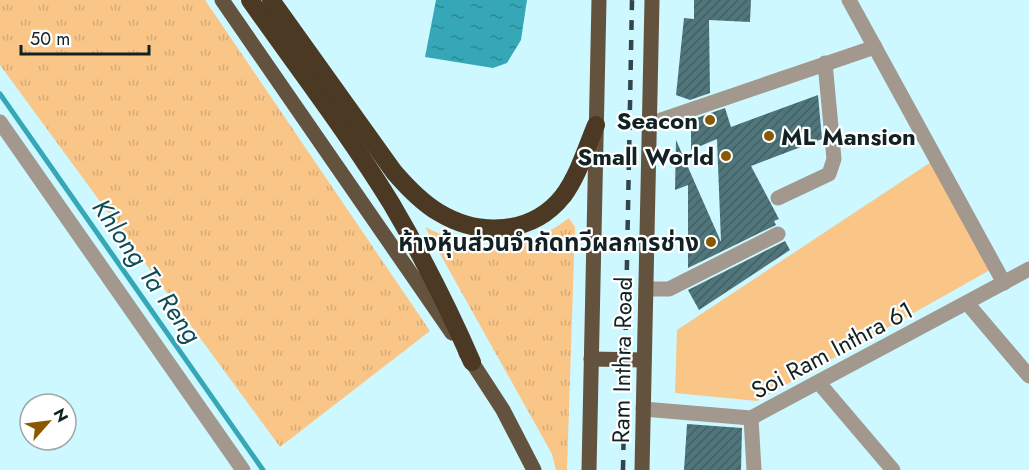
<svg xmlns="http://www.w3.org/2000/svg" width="1029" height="470" viewBox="0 0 1029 470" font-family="Jost,'Noto Sans Thai',sans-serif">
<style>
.grass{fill:url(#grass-tufts)}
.green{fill:#f9c688}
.water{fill:url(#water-ripples)}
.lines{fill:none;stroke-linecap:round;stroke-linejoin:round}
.stream{stroke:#36a7b7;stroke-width:5}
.building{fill:url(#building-hatch)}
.street{stroke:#a2988d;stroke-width:15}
.primary{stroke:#62523e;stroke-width:15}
.highway{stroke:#4c3923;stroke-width:18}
.rail{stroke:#324649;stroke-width:4.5;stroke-dasharray:10 10;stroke-linecap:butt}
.poi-dot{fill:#895800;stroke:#fff;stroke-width:2}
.labels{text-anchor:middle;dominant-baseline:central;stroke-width:4.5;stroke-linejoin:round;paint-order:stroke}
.poi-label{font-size:24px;font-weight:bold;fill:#122224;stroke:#fff;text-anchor:end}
.street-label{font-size:24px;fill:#122224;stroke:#fff}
.water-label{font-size:26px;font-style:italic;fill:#0c4d56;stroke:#fff}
</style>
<defs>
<pattern id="grass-tufts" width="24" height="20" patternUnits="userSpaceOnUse" patternTransform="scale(1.5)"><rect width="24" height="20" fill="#f9c688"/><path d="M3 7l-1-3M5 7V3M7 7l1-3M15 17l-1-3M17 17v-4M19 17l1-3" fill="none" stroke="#d4aa75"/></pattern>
<pattern id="water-ripples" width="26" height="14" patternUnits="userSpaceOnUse" patternTransform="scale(1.5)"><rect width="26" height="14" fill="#36a7b7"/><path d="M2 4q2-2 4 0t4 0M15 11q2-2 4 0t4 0" fill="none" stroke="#2c8895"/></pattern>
<pattern id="building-hatch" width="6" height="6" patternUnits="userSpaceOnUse" patternTransform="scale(1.5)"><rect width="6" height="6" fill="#50767c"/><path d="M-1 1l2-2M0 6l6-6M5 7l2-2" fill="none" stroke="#416065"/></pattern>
</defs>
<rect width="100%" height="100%" fill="#cef8ff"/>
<g class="grass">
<polygon points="0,0 205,0 430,331 280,447 0,65"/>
<path d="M569 218 575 227 567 470H556L552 454 425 227C483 256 516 257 569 218Z"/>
</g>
<polygon class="green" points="931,162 990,270 757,401 675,393 677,330"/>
<polygon class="water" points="436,0 527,0 521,40 507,63 493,68 425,57"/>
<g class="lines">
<polyline class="stream" points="0,94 263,470"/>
</g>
<g class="building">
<polygon points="694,0 751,0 750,22 709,20 710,93 690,100 676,95 684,18 694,19"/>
<polygon points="818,95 822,139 751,166 779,219 774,221 776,225 688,268 688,185 675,190 676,140 721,242 717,139 691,150 691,120 725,108 731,127"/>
<polygon points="785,241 790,250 699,310 688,290"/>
<polygon points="687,424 742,428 741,470 684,470"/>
</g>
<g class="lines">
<g class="street">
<polyline points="849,0 1004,283"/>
<polyline points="0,122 243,470"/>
<polyline points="649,124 875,47"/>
<polyline points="778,198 829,174 834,159 825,63"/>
<polyline points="646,289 669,289 778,234"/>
<polyline points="967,303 1029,376"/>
<polyline points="819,383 893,470"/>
<polyline points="643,409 751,418 1029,269"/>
<polyline points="751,418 754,470"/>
</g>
<g class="primary">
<polyline points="222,0 452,333"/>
<polyline points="466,353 503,410 534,470"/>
<polyline points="591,359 644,360"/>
<polyline points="589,470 599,0"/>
<polyline points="642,470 652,0"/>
</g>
<g class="highway">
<path d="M250 0C297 67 348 133 391 203 421 254 448 307 472 362"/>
<path d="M271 0 394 172C407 187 421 202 438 212 479 237 532 235 563 196 578 176 586 149 596 125"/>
</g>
<polyline class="rail" points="623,470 632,0"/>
</g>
<g class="poi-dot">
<circle cx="710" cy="120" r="6"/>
<circle cx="769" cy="136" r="6"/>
<circle cx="726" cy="156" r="6"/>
<circle cx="711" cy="242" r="6"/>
</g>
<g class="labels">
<g class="poi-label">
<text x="698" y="120">Seacon</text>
<text x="781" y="136" text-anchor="start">ML Mansion</text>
<text x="714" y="156">Small World</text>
<text x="699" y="242">ห้างหุ้นส่วนจำกัดทวีผลการช่าง</text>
</g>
<g class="street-label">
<text transform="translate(832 350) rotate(-28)">Soi Ram Inthra 61</text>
<text transform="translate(622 360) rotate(-89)">Ram Inthra Road</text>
</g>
<g class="water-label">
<text transform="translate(147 271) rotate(55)">Khlong Ta Reng</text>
</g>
</g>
<g transform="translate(48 422) rotate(62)"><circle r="28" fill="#ffffff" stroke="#a0a7a7" stroke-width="1.5"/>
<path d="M0-4.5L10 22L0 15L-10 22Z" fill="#895800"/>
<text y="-9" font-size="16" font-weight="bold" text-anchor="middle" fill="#122224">N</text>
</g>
<path d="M21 45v9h128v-9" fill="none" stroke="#122224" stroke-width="3"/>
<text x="30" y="45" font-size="18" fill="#122224" stroke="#ffffff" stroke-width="4.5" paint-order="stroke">50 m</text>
</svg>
